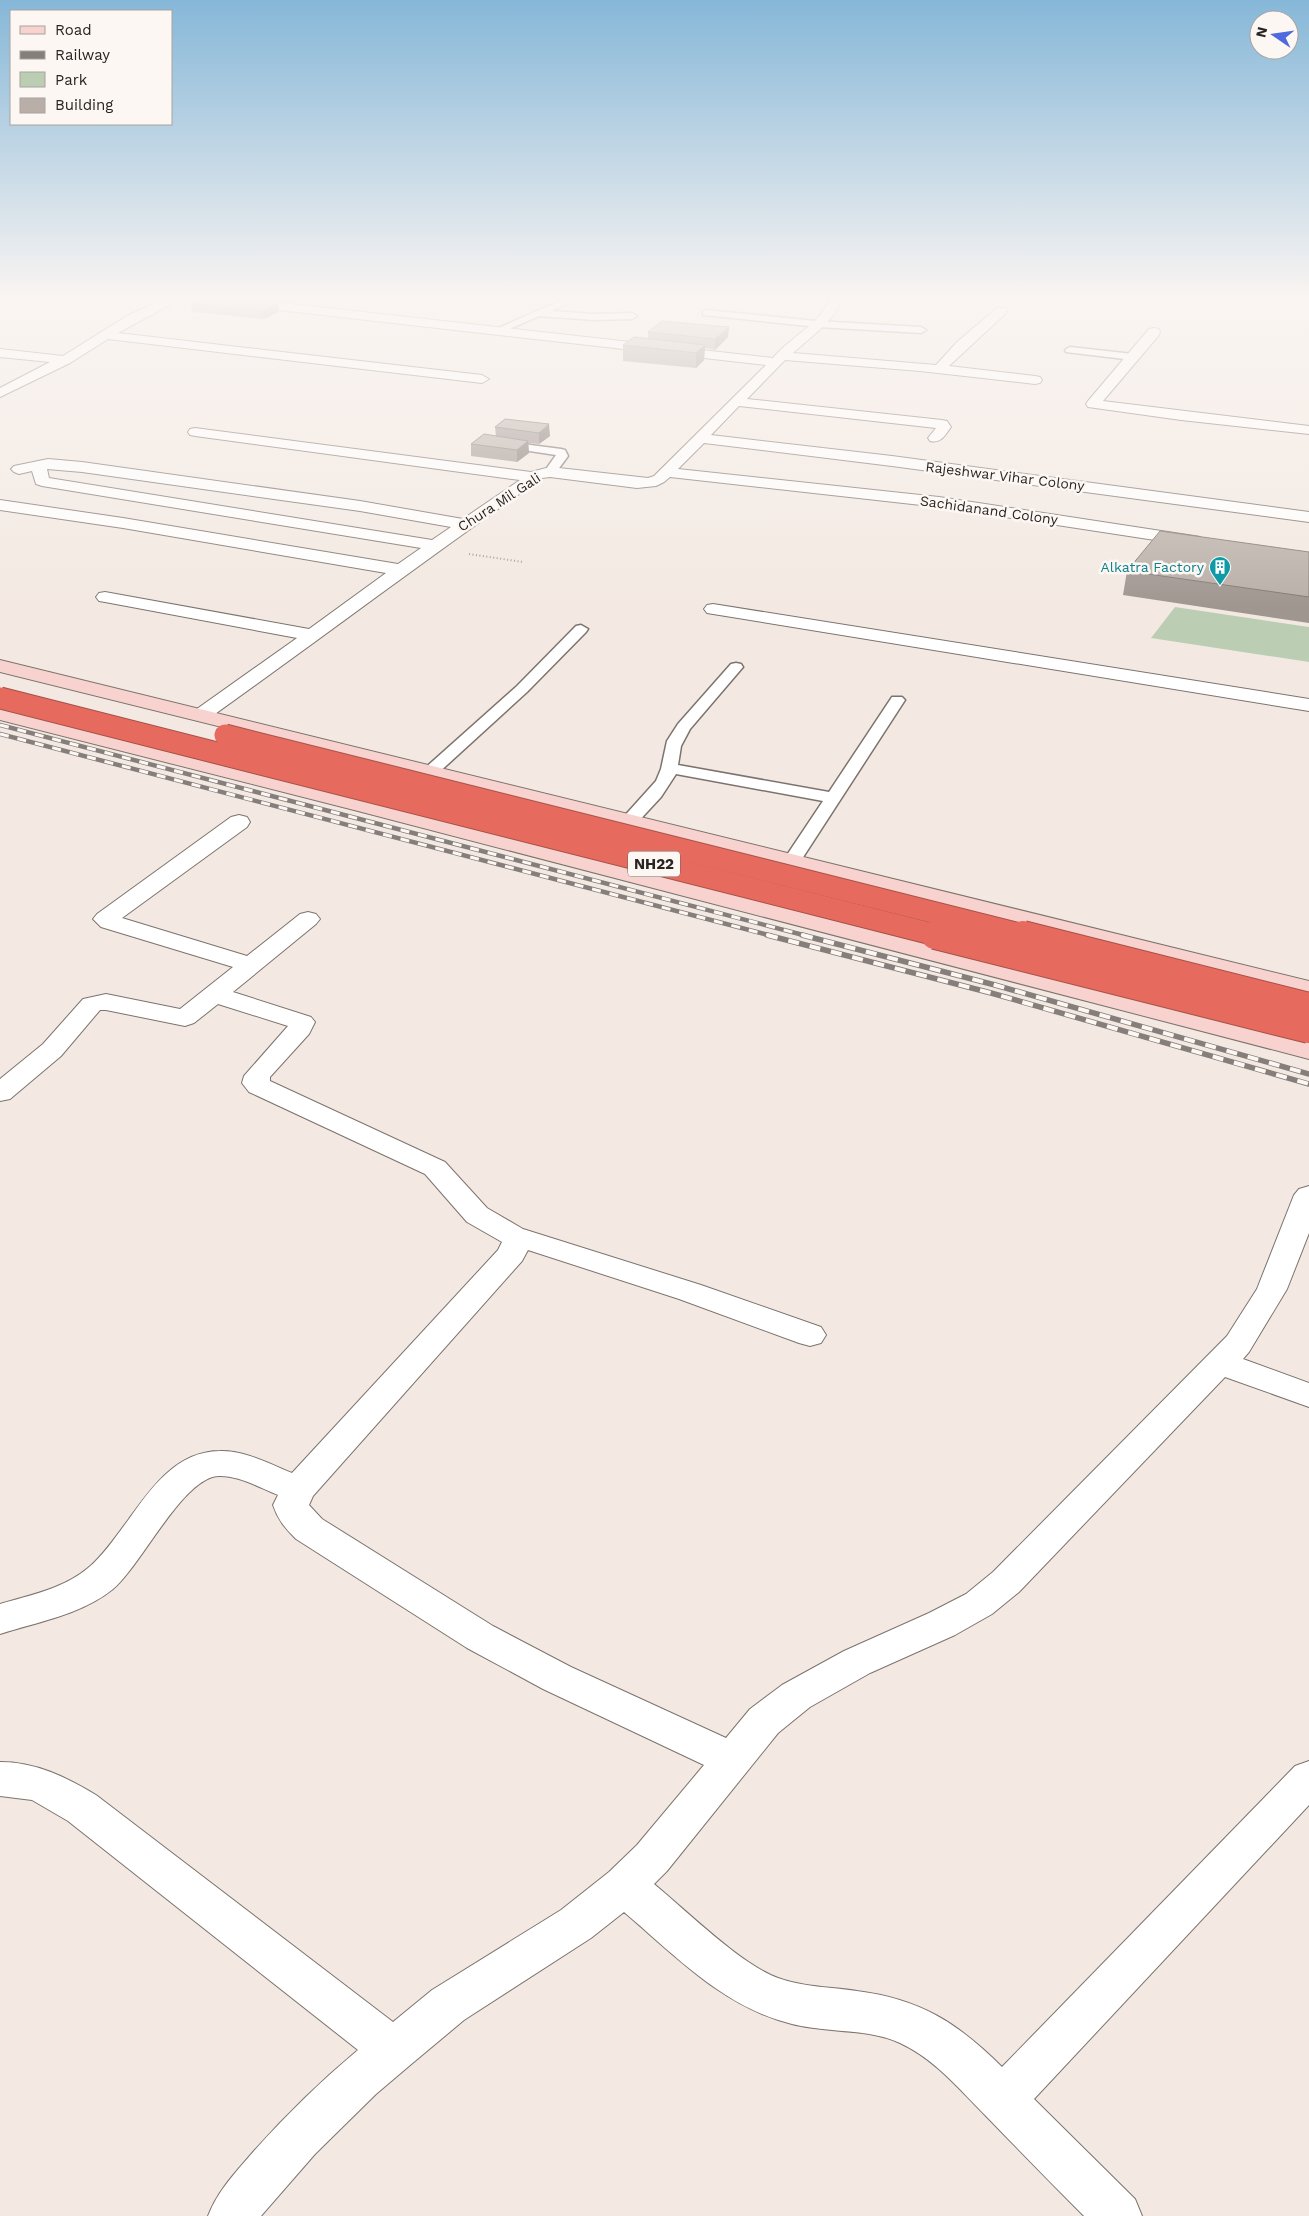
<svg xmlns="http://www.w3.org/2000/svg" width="1309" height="2216" viewBox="0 0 1309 2216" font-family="'Work Sans',sans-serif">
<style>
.green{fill:#bbceb3}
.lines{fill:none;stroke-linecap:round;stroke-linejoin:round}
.lane-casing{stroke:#7c736d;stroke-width:3}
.street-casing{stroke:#7c736d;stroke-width:2}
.secondary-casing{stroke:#7c736d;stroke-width:2}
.path{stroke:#9c948f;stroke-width:2;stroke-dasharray:1 2.5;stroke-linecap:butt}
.lane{fill:#fff;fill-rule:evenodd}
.street{fill:#fff;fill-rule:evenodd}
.secondary{fill:#f8d2ce;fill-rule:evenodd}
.rail-far1-casing{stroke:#857e7a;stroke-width:4.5}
.rail-casing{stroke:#857e7a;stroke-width:5.5}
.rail-far1{stroke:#fdf7f3;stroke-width:3;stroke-dasharray:9;stroke-linecap:butt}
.rail{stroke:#fdf7f3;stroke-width:4;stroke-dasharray:11;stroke-linecap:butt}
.highway-bridge-far1-casing{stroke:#a45248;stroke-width:23;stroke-linecap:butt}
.highway-bridge-casing{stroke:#a45248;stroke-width:30;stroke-linecap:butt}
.highway-bridge-far1{stroke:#e66a5d;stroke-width:21}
.highway-bridge{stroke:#e66a5d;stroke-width:28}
.wall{fill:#9f9690}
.shaded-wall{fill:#827a76}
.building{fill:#b9afa8;stroke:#827a76}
.labels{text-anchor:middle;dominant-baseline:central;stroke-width:5;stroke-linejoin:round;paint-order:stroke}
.far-street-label{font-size:14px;fill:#292522;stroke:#fdf7f3}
.far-culture-label{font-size:14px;fill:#0d838f;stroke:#fdf7f3;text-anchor:end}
.shield{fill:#fdf7f3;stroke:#696461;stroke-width:1}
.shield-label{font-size:15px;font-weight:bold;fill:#292522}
</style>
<rect width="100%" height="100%" fill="#f3e9e2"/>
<polygon class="green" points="1175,607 1309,627 1309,662 1151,638"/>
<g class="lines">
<g class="lane-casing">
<g id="lane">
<polygon points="568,297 571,298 571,302 551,311 594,314 632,313 637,316 632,319 594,320 539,316 500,333 494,333 492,331"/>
<polygon points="706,310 816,321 921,327 926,330 921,333 818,327 703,315 703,311"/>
<polygon points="1070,347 1133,354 1138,357 1133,360 1066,352 1065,350"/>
<polygon points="501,441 561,449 565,450 568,456 554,475 550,476 544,472 556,455 497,446 495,444 497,442"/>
<polygon points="581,625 588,629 586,632 527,692 436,775 424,775 422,772 424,769 517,686 576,626"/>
<polygon points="736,663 741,664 743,667 690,729 681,746 678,765 829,792 892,697 902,697 905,700 798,865 786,865 783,861 823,801 676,774 661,797 635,825 623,825 620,821 656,781 661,769 667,741 678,724 731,664"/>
</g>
</g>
<g class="street-casing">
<g id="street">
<polygon points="168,297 184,297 118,333 482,375 489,379 482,383 108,339 70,363 0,397 0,388 50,362 0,357 0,349 63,356 127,316"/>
<path d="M192 297H230L773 358C790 337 821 324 831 297H843C835 320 811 337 793 353L936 365 957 342 997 308H1005L1007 311 1005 314 949 366 1035 376 1040 377 1042 380 1040 383 1035 384 920 371 785 360 747 399 942 420 947 421 951 427C945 435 941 444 930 441L928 438 936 428 739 406 711 435 892 456 1309 512V522L892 466 704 443 678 469 939 497 1194 536 1200 537 1202 541 1200 545 1194 546 939 507 670 477 664 482 656 486 637 488 550 477 542 478C429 557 320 639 208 719L201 721 194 719 191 715 194 711 297 638 105 602 99 601 96 597 99 593 105 592 309 629 386 573 123 528 0 510V500L123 518 398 564 421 548 42 486 36 484 32 471 19 474 14 472 11 469 14 466 48 459 82 462 360 501 463 519 520 480 195 436 190 435 188 432 190 429 195 428 531 472 550 467 648 478 654 476 766 365 198 301ZM47 469 82 472 360 511 451 527 432 540 49 478Z"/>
<polygon points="1154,328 1159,329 1160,332 1159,335 1103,401 1309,426 1309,434 1181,420 1088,407 1086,404 1088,401 1149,329"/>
<polygon points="713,604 1309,699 1309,711 707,613 704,609 707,605"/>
<path d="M239 815 247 817 250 822 247 827 122 918 247 956 300 914 308 912 316 914 320 919 316 924 233 992 311 1017 315 1022 309 1034 270 1077V1081L445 1162 487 1208 523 1229 701 1285 821 1327 826 1335 821 1343 810 1346 799 1343 679 1299 528 1250 522 1261 313 1496 309 1505 322 1519 493 1626 571 1667 726 1738 750 1709 782 1685 844 1651 929 1613 966 1594 993 1572 1227 1336 1257 1289 1294 1195 1299 1189 1309 1186V1233L1287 1289 1249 1352 1243 1359 1309 1383V1407L1225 1377 1019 1592 992 1614 955 1635 870 1673 810 1707 778 1733 667 1871 654 1884C687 1911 740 1964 778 1978 803 1987 831 1987 857 1991 920 1999 958 2023 1002 2067L1295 1766 1309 1761V1805L1034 2099 1135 2199 1142 2216H1084C1051 2183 1018 2149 986 2116 960 2090 935 2059 900 2043 867 2028 826 2033 792 2024 723 2007 676 1956 624 1912L591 1938 464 2020 409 2066 376 2094 315 2154 261 2216H208C218 2190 236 2172 254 2151 286 2115 321 2081 358 2050L68 1821 32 1800 0 1796V1762C36 1762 66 1777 96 1795L393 2022 432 1990 561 1910 609 1872 637 1845 704 1765 543 1689 467 1648 296 1539C285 1528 278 1520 273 1505L278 1495C260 1488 240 1476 220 1476 184 1475 141 1566 113 1589 81 1615 37 1622 0 1634V1604C30 1595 63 1589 88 1568 104 1555 116 1536 129 1519 151 1488 177 1451 220 1451 244 1450 270 1464 292 1473L498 1250 502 1242 467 1222 425 1174 249 1092 242 1083 244 1076 288 1026 218 1004 194 1023 185 1026 106 1010H100L61 1056 10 1099 0 1101V1079L43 1044 83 999 106 994 180 1009 233 967 101 927 93 919 97 914 231 817Z"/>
</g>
</g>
<g class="secondary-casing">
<g id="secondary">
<polygon points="0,660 1309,981 1309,997 0,672"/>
<polygon points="0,708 374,801 1309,1043 1309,1059 358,811 0,720"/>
</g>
</g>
<polyline class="path" points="469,554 523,562"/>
<use href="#lane" class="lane"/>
<use href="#street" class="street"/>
<use href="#secondary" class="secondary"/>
<g class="rail-far1-casing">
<g id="rail-far1">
<polyline points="0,725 807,936"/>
<polyline points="0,734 772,936"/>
</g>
</g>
<g class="rail-casing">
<g id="rail">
<polyline points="767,935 991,993 1309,1084"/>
<polyline points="802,935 995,985 1309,1074"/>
</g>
</g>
<use href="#rail-far1" class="rail-far1"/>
<use href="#rail" class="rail"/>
<g class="highway-bridge-far1-casing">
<g id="highway-bridge-far1">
<polyline points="0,698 940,936"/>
<polyline points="225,735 1028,936"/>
</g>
</g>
<g class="highway-bridge-casing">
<g id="highway-bridge">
<polyline points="935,935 1309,1029"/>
<polyline points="1023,935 1309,1007"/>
</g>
</g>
<use href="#highway-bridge-far1" class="highway-bridge-far1"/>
<use href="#highway-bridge" class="highway-bridge"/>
</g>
<g class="wall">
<polygon points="244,297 311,297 299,303"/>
<polygon points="191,303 278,303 279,312 264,319 192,312"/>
<polygon points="648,332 728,337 715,350 705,348 704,360 696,368 623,361 623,345 648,338"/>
<polygon points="505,419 550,436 539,444 528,443 529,453 517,462 471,456 471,444 496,436 495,427"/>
<polygon points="1309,552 1309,623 1123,595 1127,571"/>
</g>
<g class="shaded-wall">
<polygon points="300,297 311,297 299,303 298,298"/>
<polygon points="278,303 279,312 264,319 263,311"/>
<polygon points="729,327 728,337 715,350 715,339"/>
<polygon points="705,345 704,360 696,368 696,353"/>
<polygon points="549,424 550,436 539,444 539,433"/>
<polygon points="528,441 529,453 517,462 517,450"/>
</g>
<g class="building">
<polygon points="204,297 220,297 278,303 263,311 191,303"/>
<polygon points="662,321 729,327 715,339 648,332"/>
<polygon points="634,337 705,345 696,353 623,345"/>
<polygon points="505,419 549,424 539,433 495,427"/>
<polygon points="484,434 528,441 517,450 471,444"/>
<polygon points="1160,531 1309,552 1309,597 1127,571"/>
</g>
<linearGradient id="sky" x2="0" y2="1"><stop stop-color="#86b7d8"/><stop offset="0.49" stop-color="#faf5f2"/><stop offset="1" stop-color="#faf5f2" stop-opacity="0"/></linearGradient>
<rect width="1309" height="607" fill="url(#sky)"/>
<defs>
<g id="building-pin" transform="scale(1.125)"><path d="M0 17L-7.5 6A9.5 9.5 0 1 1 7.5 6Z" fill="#0f9aa8" stroke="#fdf7f3"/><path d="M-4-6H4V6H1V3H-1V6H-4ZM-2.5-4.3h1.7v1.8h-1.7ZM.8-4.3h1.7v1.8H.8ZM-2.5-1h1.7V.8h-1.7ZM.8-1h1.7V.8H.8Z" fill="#fff"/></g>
</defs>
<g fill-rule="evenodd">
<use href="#building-pin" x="1220" y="567"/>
</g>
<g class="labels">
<g class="far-street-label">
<text transform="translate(1005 476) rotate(7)">Rajeshwar Vihar Colony</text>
<text transform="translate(499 502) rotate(-33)">Chura Mil Gali</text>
<text transform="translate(989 510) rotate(8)">Sachidanand Colony</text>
</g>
<g class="far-culture-label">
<text x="1204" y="567">Alkatra Factory</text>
</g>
<rect class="shield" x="628" y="851.5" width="52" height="25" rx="4"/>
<g class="shield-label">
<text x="654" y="864">NH22</text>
</g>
</g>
<rect x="10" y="10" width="162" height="115" fill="#fdf7f3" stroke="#a8a39f"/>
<rect x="20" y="26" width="25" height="8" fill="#f8d2ce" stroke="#a8a39f"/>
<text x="55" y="35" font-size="15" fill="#292522">Road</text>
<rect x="20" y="51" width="25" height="8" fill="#857e7a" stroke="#a8a39f"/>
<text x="55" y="60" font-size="15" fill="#292522">Railway</text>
<rect x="20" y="72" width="25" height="15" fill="#bbceb3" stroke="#a8a39f"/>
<text x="55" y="85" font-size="15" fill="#292522">Park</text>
<rect x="20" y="98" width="25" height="15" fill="#b9afa8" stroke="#a8a39f"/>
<text x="55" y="110" font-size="15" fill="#292522">Building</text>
<g transform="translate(1274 35) rotate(283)"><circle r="24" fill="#fdf7f3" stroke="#a8a39f"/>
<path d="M0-4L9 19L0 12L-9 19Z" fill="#4e6ade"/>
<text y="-8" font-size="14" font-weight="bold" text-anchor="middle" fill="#292522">N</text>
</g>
</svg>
